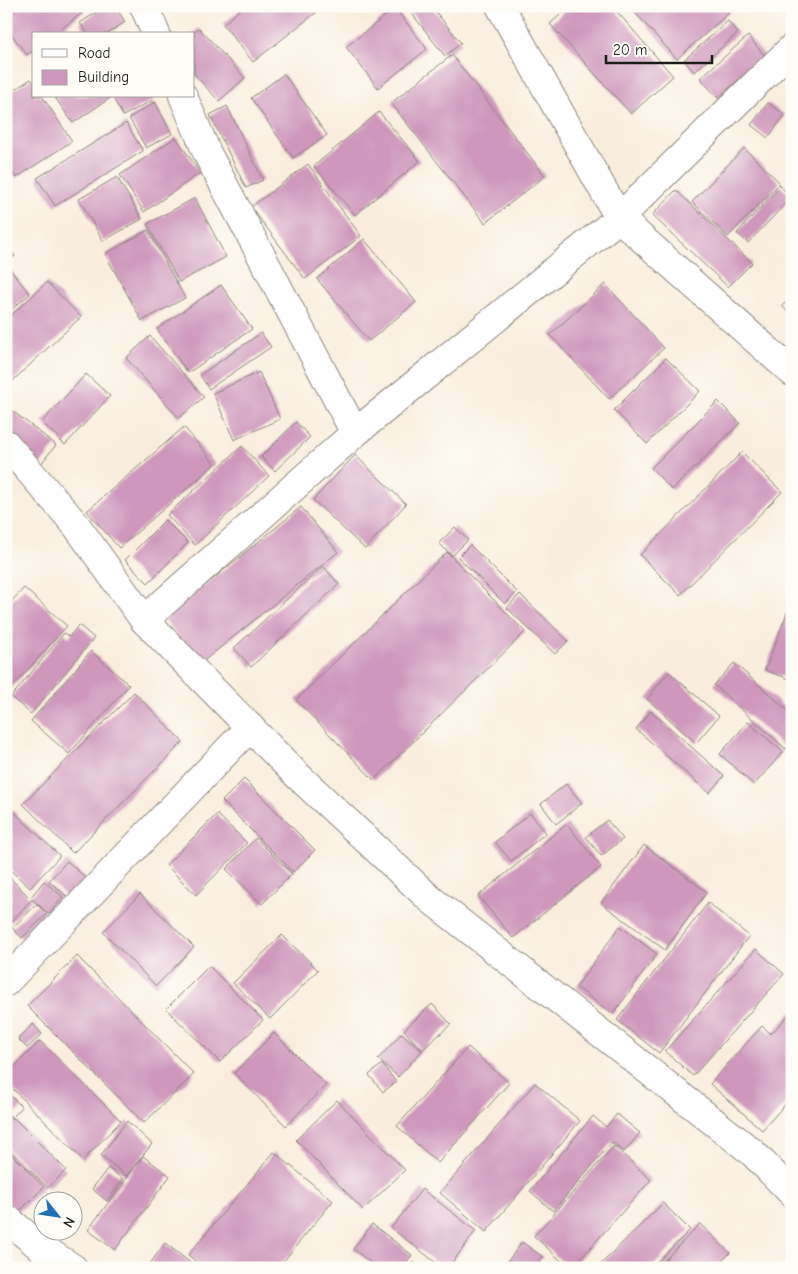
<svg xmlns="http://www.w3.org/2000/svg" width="798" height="1274" viewBox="0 0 798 1274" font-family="'Comic Neue',sans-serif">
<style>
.building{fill:#ce97bb}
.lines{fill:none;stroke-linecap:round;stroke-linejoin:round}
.street-casing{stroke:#8a857d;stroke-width:30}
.street{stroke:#fff;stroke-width:28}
</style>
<rect width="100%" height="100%" fill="#fdfcf7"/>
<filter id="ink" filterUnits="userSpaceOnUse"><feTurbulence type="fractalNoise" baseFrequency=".02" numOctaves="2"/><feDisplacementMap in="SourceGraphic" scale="10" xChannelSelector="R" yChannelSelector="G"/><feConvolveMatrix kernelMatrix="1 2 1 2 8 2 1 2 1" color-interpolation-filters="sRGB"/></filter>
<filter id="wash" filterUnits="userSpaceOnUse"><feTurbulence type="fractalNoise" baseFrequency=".0096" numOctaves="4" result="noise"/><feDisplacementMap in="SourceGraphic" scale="20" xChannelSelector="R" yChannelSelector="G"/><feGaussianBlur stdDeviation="1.12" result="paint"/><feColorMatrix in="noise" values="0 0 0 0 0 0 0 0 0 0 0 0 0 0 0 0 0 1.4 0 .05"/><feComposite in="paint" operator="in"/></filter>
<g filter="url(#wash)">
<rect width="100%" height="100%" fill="#f9eede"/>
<g id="blocks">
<g class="building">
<polygon points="6,6 84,6 86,10 55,34 34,34 34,50 27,55 6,27"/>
<polygon points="106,6 115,6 125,22 107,34 88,34 80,23"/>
<polygon points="244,6 314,6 318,11 253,62 223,24"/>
<polygon points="406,6 431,6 461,43 445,56"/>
<polygon points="570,6 612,6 673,76 631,114 550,24"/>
<polygon points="629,6 726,6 731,11 677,59"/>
<polygon points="395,8 427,49 378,88 346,47"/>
<polygon points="728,21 738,33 694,72 684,60"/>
<polygon points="199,28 245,78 219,101 194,74 194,34 192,34"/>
<polygon points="748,36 765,56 718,98 700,78"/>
<polygon points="452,55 545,176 485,223 391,103"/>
<polygon points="284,74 327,135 293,158 251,98"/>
<polygon points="31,79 34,83 34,96 42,96 72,141 16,178 6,163 6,95"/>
<polygon points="54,96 113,96 73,123"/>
<polygon points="120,96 151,96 153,100 123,116 114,100"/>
<polygon points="155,102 172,134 146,148 129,118"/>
<polygon points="768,103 785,115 768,138 751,125"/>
<polygon points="227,106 263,180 246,188 210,115"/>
<polygon points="379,112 420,161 355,215 314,166"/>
<polygon points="126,123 143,151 55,206 37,178"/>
<polygon points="176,137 200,173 144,212 120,175"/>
<polygon points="744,148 780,183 728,237 692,202"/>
<polygon points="308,164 361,236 305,279 251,207"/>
<polygon points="117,177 142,219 103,241 79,199"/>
<polygon points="780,186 792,197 748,243 737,233"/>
<polygon points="676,190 752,263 728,287 652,215"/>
<polygon points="195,198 226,257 179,282 147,224"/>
<polygon points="148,230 185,298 142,321 105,254"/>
<polygon points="364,239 416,302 369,341 317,279"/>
<polygon points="6,247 15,256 6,264"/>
<polygon points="9,268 30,294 6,314 6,270"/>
<polygon points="47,282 81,317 6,387 6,320"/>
<polygon points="605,284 664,348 609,399 550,335"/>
<polygon points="221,285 252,329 188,373 157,329"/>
<polygon points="792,297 792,316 782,306"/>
<polygon points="261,333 271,347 209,389 200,375"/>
<polygon points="150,336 204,397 179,418 126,358"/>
<polygon points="666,358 700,391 647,444 614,410"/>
<polygon points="259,372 280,419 234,440 213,393"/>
<polygon points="86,374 110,396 65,445 42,422"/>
<polygon points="718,401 740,423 672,490 651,468"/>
<polygon points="10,409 56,445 40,465 6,438 6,413"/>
<polygon points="296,422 310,437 275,471 261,457"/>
<polygon points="184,427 215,464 119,548 87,511"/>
<polygon points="242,446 269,476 195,545 167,515"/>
<polygon points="742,452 782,492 680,595 640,555"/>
<polygon points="355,455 406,504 365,549 313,500"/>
<polygon points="301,507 338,552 200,664 164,619"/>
<polygon points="165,520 188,543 148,583 125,560"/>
<polygon points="455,527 468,540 452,556 439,543"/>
<polygon points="470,545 517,592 505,604 458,557"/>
<polygon points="447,552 525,632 374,780 296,700"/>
<polygon points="323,566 339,584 251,667 234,648"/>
<polygon points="24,588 67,626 6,694 6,607"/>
<polygon points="792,592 792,604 787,603"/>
<polygon points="520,594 568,641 555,654 507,608"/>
<polygon points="790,605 792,606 792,680 765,670"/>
<polygon points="79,625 94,638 31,714 11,697 64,633 69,637"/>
<polygon points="91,651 129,685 69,754 31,721"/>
<polygon points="734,663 792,714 792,743 786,749 714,685"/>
<polygon points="669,672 719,716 696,743 647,699"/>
<polygon points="134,692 183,742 73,853 23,804"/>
<polygon points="651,711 724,776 709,793 636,729"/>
<polygon points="748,722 783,752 754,785 720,754"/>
<polygon points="244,779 315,850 293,872 222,801"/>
<polygon points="566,784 582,803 556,824 541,804"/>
<polygon points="6,804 60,856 30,888 6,866"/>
<polygon points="530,813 546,833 511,861 495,842"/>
<polygon points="217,814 247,843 196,895 166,865"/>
<polygon points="607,820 623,839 601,856 586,837"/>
<polygon points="567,824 601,867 513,938 478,896"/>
<polygon points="256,838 292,874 262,904 226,869"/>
<polygon points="644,845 707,892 665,950 601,903"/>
<polygon points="67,861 98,889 80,908 49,881"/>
<polygon points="6,874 30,898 44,881 63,897 49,914 32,899 9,924 6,921"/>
<polygon points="140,894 194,947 156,986 103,932"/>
<polygon points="708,903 749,936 659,1053 617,1020"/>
<polygon points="37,904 47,914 22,938 12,928"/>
<polygon points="620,926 657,954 613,1014 576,987"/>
<polygon points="282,935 318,970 270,1019 233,983"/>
<polygon points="756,949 784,974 693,1076 665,1051"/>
<polygon points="77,956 194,1074 144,1123 27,1006"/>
<polygon points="209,966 263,1020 220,1062 166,1009"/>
<polygon points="432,1004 451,1024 422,1050 404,1030"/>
<polygon points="792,1011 792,1097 762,1130 710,1084 762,1026 771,1034"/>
<polygon points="33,1024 42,1034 27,1048 18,1039"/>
<polygon points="274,1033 326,1085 286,1126 234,1073"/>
<polygon points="402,1033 422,1051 398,1077 378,1059"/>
<polygon points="40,1041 121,1121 83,1160 6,1082 6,1075"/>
<polygon points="468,1047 509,1083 438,1163 397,1126"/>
<polygon points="382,1064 396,1082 383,1092 369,1075"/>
<polygon points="535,1083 580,1121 486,1232 440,1193"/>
<polygon points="6,1091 22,1107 12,1118 6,1112"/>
<polygon points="337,1100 405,1170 363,1210 296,1140"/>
<polygon points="6,1113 13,1119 14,1118 66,1170 48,1188 6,1147"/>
<polygon points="617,1114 640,1133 624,1152 612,1142 553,1211 530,1191 593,1116 606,1127"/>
<polygon points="127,1121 152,1144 126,1176 101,1155"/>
<polygon points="614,1146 651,1180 572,1268 569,1268 534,1236"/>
<polygon points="6,1149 44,1187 18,1213 6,1201"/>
<polygon points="274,1152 333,1201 278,1268 203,1268 188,1255"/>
<polygon points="143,1156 170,1176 115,1250 88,1230"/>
<polygon points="108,1168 123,1179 107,1201 92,1189"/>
<polygon points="422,1189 476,1231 448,1268 443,1268 391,1228"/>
<polygon points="663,1203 690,1230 651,1268 597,1268"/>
<polygon points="372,1224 412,1255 402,1268 377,1268 353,1249"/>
<polygon points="700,1224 730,1253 715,1268 657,1268"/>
<polygon points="522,1242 543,1257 538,1263 544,1268 503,1268"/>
<polygon points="165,1243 197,1268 147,1268"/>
<polygon points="413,1262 420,1268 408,1268"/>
</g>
</g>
</g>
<g filter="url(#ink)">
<use href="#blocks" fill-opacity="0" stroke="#8a857d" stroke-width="1"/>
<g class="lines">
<g class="street-casing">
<g id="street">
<polyline points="144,6 156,34"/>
<polyline points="500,6 619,218 792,372"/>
<polyline points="183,96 207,153 355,433"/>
<polyline points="6,444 76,525 144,620 297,775 429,898 752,1152 792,1193"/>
<polyline points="144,620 355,433 619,218 792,48"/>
<polyline points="6,982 250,727"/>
<polyline points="6,1218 39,1246 73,1268"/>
</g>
</g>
<use href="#street" class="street"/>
</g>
</g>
<rect width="798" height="1274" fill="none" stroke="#fdfcf7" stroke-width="25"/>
<rect x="32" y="32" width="162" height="65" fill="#fdfcf7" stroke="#a3a29f"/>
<rect x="42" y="49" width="25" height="8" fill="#ffffff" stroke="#a3a29f"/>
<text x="78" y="58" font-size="15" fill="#1c1c1c">Road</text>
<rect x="42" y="70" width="25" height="15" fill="#ce97bb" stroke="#a3a29f"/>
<text x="78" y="82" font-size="15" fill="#1c1c1c">Building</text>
<g transform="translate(58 1216) rotate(120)"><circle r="24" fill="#fdfcf7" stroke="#a3a29f"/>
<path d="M0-4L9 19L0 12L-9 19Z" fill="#1f6fb2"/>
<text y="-8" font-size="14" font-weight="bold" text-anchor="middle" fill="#1c1c1c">N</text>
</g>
<path d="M606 55v8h106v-8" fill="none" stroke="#1c1c1c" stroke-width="2.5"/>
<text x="613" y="55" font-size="15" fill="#1c1c1c" stroke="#fdfcf7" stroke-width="4" paint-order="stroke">20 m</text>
</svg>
